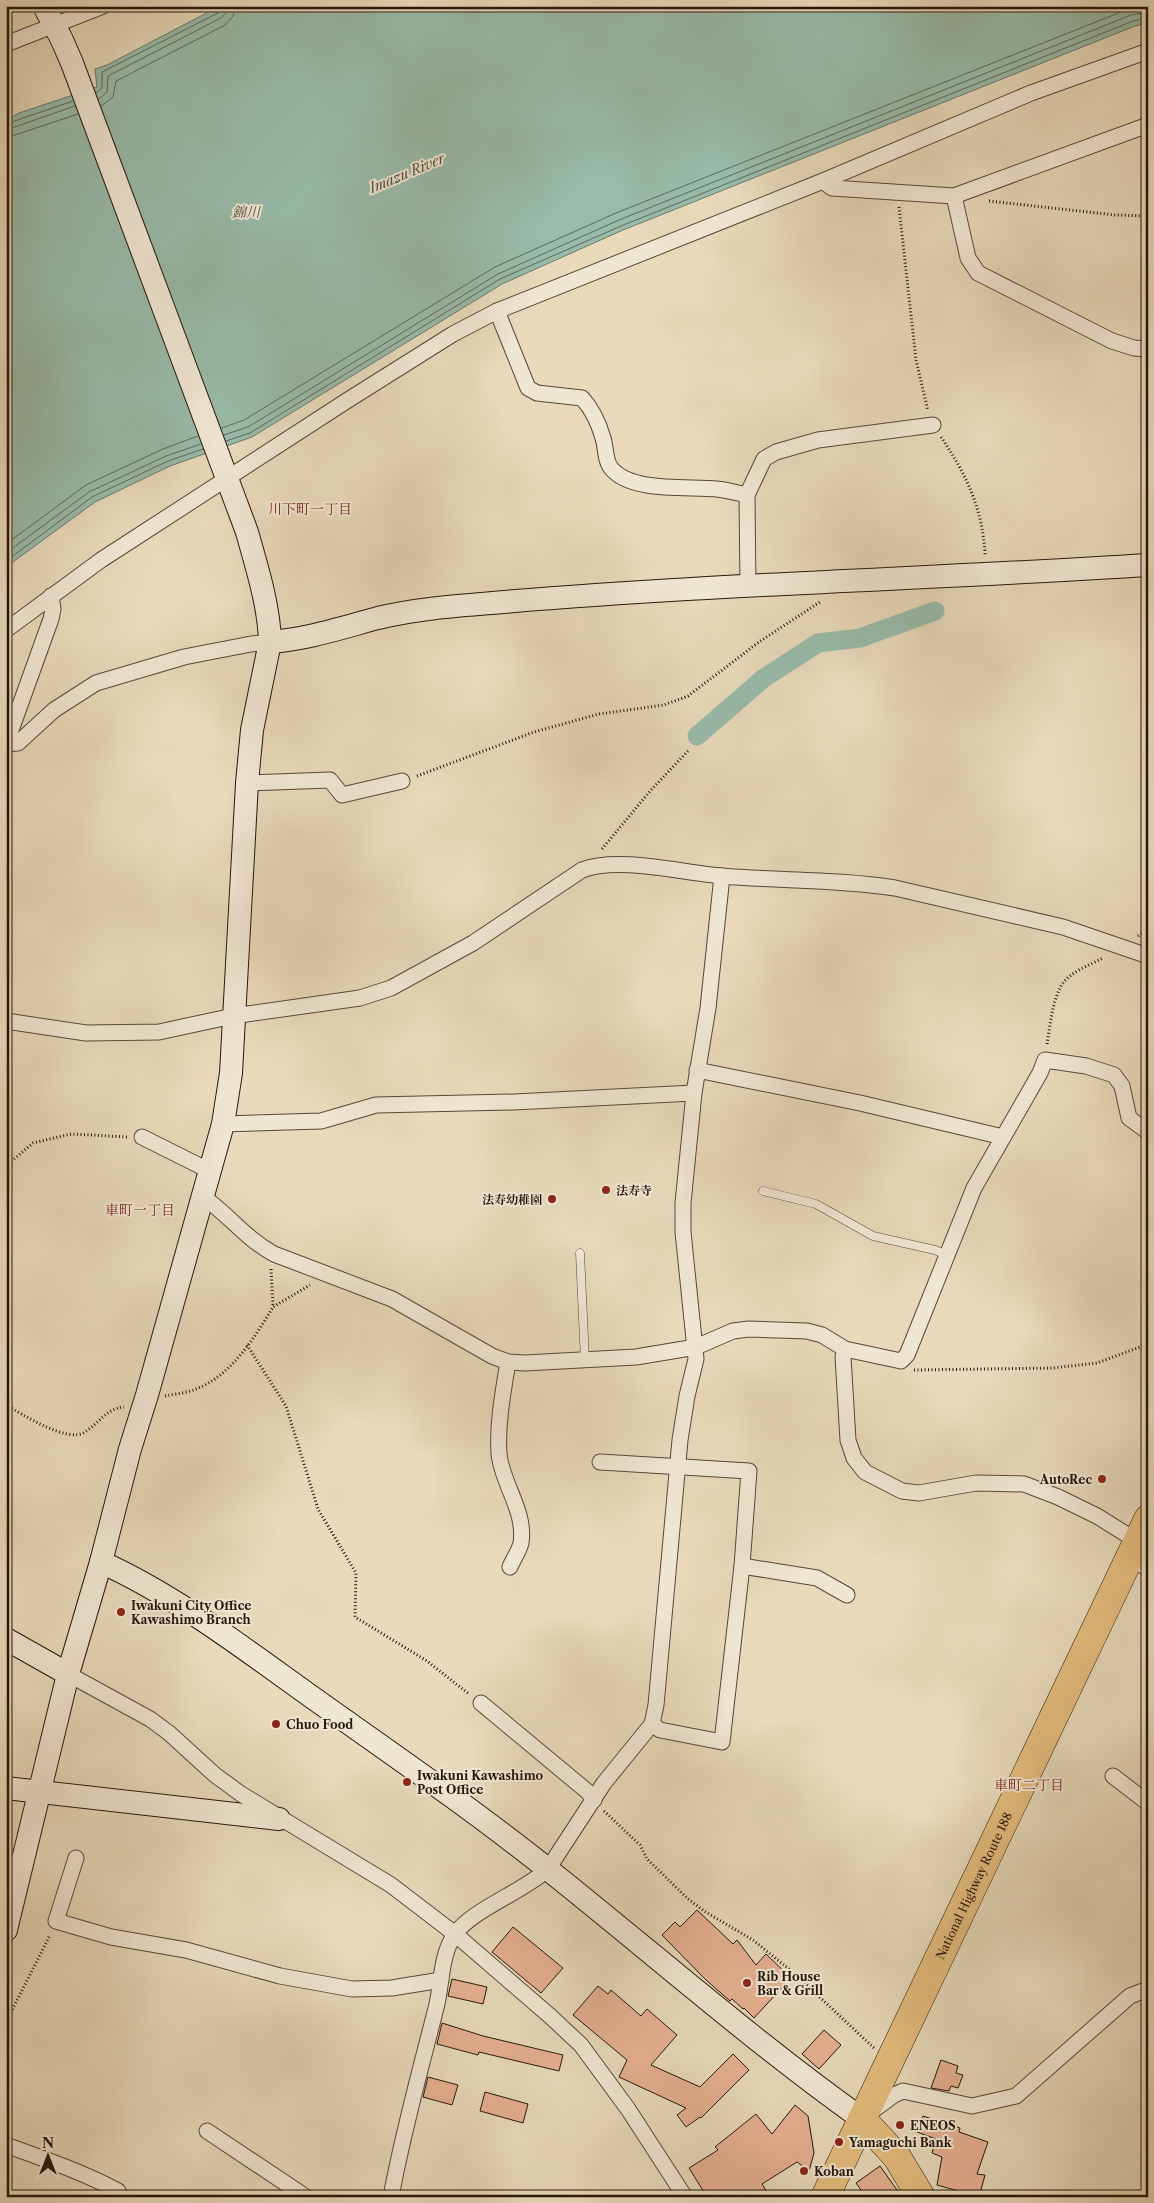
<svg xmlns="http://www.w3.org/2000/svg" width="1154" height="2203" viewBox="0 0 1154 2203" font-family="'Libre Caslon Text','Noto Serif JP',serif">
<style>
.water{fill:#98bbaa;stroke:#6a796a}
.lines{fill:none;stroke-linecap:round;stroke-linejoin:round}
.shore{stroke:#5e685a;stroke-width:1}
.canal{stroke:#98bbaa;stroke-width:19}
.building{fill:#e5b091;stroke:#251609}
.lane-casing{stroke:#564736;stroke-width:9}
.street-casing{stroke:#564736;stroke-width:17}
.secondary-casing{stroke:#251609;stroke-width:24}
.highway-casing{stroke:#251609;stroke-width:29}
.path{stroke:#251609;stroke-width:3;stroke-dasharray:1 2.5;stroke-linecap:butt}
.lane{stroke:#f0e7d3;stroke-width:8}
.street{stroke:#f0e7d3;stroke-width:15}
.secondary{stroke:#f0e7d3;stroke-width:22}
.highway{stroke:#e4bd7e;stroke-width:28}
.poi-dot{fill:#8f2418;stroke:#f0e7d3;stroke-width:2}
.labels{text-anchor:middle;dominant-baseline:central;stroke-width:4;stroke-linejoin:round;paint-order:stroke}
.poi-label{font-size:12px;font-weight:bold;fill:#251609;stroke:#f0e7d3;text-anchor:start}
.street-label{font-size:12px;fill:#251609;stroke:#f0e7d3}
.water-label{font-size:14px;font-style:italic;fill:#4d5041;stroke:#f0e7d3}
.neighbourhood-label{font-size:14px;fill:#7a1f14;stroke:#f0e7d3}
</style>
<rect width="100%" height="100%" fill="#e8dabb"/>
<filter id="stains"><feTurbulence type="fractalNoise" baseFrequency=".004" numOctaves="4"/><feColorMatrix values="0 0 0 0 .2 0 0 0 0 .09 0 0 0 0 .02 0 0 0 .5 -.17"/></filter>
<radialGradient id="worn" r=".72"><stop offset=".6" stop-color="#630" stop-opacity="0"/><stop offset="1" stop-color="#630" stop-opacity=".3"/></radialGradient>
<polygon class="water" points="220,6 1148,6 1148,23 1135,26 623,230 502,284 252,437 170,466 95,502 6,567 6,120 19,113 97,87 95,69 107,65"/>
<g class="lines">
<g class="shore">
<polyline points="96,93 102,88 102,72 218,13 221,6"/>
<polyline points="99,99 107,92 108,76 221,18 226,13 227,6"/>
<polyline points="101,106 113,97 116,81 225,25 233,16 235,6"/>
<polyline points="6,124 73,101"/>
<polyline points="6,130 75,106"/>
<polyline points="6,138 78,114"/>
<polyline points="222,428 244,420 495,267 616,213 1136,6"/>
<polyline points="224,435 248,427 498,274 619,220 1131,15 1148,12"/>
<polyline points="226,441 250,433 500,279 621,226 1133,21 1148,18"/>
<polyline points="6,544 86,485 163,449 198,436"/>
<polyline points="6,553 89,492 166,456 201,444"/>
<polyline points="6,561 92,497 168,461 203,449"/>
</g>
<polyline class="canal" points="697,736 764,678 818,643 860,638 935,611"/>
</g>
<g class="building">
<polygon points="697,1910 733,1944 737,1940 756,1965 766,1954 791,1978 754,2018 744,2008 743,2009 732,1999 730,2001 706,1980 662,1935 675,1922 680,1927"/>
<polygon points="513,1927 563,1968 541,1993 492,1952"/>
<polygon points="452,1979 487,1987 483,2004 448,1996"/>
<polygon points="598,1986 608,1994 611,1990 641,2016 647,2009 677,2035 651,2065 700,2087 733,2054 749,2070 701,2118 700,2117 686,2127 677,2115 686,2108 619,2077 627,2060 573,2015"/>
<polygon points="442,2023 483,2036 563,2055 559,2071 479,2052 478,2055 437,2044"/>
<polygon points="824,2030 841,2045 819,2069 802,2054"/>
<polygon points="941,2060 958,2066 956,2073 963,2075 958,2088 951,2086 949,2091 931,2088"/>
<polygon points="428,2077 458,2085 452,2105 423,2097"/>
<polygon points="485,2092 528,2104 523,2123 480,2111"/>
<polygon points="795,2105 808,2116 814,2153 809,2171 797,2162 762,2184 770,2197 707,2197 689,2168 718,2150 715,2147 756,2114 772,2134"/>
<polygon points="923,2116 960,2128 959,2132 988,2142 977,2174 985,2175 979,2197 937,2185 942,2157 932,2153 936,2139 917,2132"/>
<polygon points="880,2166 902,2197 866,2197 856,2183"/>
</g>
<g class="lines">
<g class="lane-casing">
<g id="lane">
<polyline points="763,1191 816,1204 873,1236 935,1250 947,1255"/>
<polyline points="580,1253 585,1361"/>
</g>
</g>
<g class="street-casing">
<g id="street">
<polyline points="6,44 103,6"/>
<polyline points="823,181 832,188 954,196 1148,125"/>
<polyline points="954,196 968,258 978,273 1112,341 1134,348 1148,349"/>
<path d="M497 311 528 388 537 393 582 398C593 410 599 424 603 438 606 447 605 461 611 468 631 493 688 486 717 489 727 490 737 493 747 495"/>
<polyline points="748,587 747,495 764,459 776,452 818,440 933,425"/>
<polyline points="6,630 101,560 348,400 453,334 497,311 823,181 1031,93 1148,51"/>
<polyline points="6,744 18,743 54,710 96,683 184,657 251,644 270,642"/>
<polyline points="6,744 51,619 53,609 51,596"/>
<polyline points="247,783 330,780 342,795 402,781"/>
<path d="M6 1021 86 1033 159 1032 233 1016 360 998 391 988 473 943 582 870C619 856 682 873 722 876 780 881 838 879 895 888L1063 927 1148 956"/>
<polyline points="697,1070 860,1103 1003,1137"/>
<polyline points="223,1124 321,1121 376,1105 514,1102 694,1093"/>
<polyline points="142,1137 210,1171"/>
<path d="M202 1196C228 1214 246 1239 274 1254L392 1299 492 1356 508 1362 525 1363 636 1357 696 1347 733 1331 749 1329 807 1331 822 1335 845 1349 901 1361 907 1355 974 1188 1040 1073 1045 1060 1086 1066 1114 1075 1122 1086 1129 1118 1148 1132"/>
<polyline points="845,1349 843,1357 848,1440 854,1458 865,1472 902,1491 919,1493 976,1483 1024,1484 1058,1497 1097,1516 1137,1541"/>
<path d="M508 1362C503 1392 497 1424 499 1454 502 1484 526 1511 521 1543 519 1551 513 1560 510 1567"/>
<polyline points="600,1462 749,1471 742,1566 722,1742 660,1730 652,1724"/>
<polyline points="1130,1557 1148,1569"/>
<polyline points="742,1566 817,1578 847,1595"/>
<polyline points="68,1674 150,1719 169,1733 215,1775 241,1794 391,1885 455,1934 550,2016 581,2045 628,2109 685,2197"/>
<polyline points="481,1703 588,1792 594,1800"/>
<polyline points="1113,1776 1148,1803"/>
<polyline points="76,1858 56,1921 111,1937 186,1950 280,1976 352,1989 392,1988 441,1980"/>
<polyline points="871,2112 894,2095 903,2091 972,2106 1016,2096 1130,1996 1148,1989"/>
<polyline points="207,2131 306,2197"/>
<path d="M6 2145C44 2159 83 2172 118 2191L119 2197"/>
<path d="M391 2197C403 2131 421 2068 437 2004 442 1981 441 1954 455 1934 473 1909 523 1892 548 1869L604 1783 652 1724 656 1705 680 1440 687 1396 696 1359 683 1232V1203L694 1093 708 1008 722 876"/>
</g>
</g>
<g class="secondary-casing">
<g id="secondary">
<path d="M270 642C308 639 341 628 378 618 415 609 454 606 492 603 710 584 929 579 1148 565"/>
<path d="M101 1562C178 1597 247 1651 316 1700 395 1756 475 1811 550 1871 654 1954 754 2042 862 2119"/>
<polyline points="6,1639 68,1674"/>
<polyline points="6,1788 279,1819"/>
<path d="M6 1930 68 1674 101 1562 130 1449 147 1395 223 1124 231 1073 247 783 252 730 270 642C269 605 257 568 247 532L72 63 62 40 44 6"/>
</g>
</g>
<g class="highway-casing">
<g id="highway">
<polyline points="862,2119 897,2157 921,2197"/>
<path id="s1" d="M825 2197 1148 1519"/>
</g>
</g>
<g class="path">
<polyline points="989,201 1115,215 1148,216"/>
<polyline points="899,207 916,360 928,411"/>
<path d="M941 437C966 474 983 509 985 555"/>
<polyline points="417,776 534,732 599,714 664,705 688,696 759,642 820,602"/>
<polyline points="602,849 651,790 688,751"/>
<polyline points="1138,936 1148,929"/>
<path d="M1047 1044C1050 1026 1052 1003 1061 986 1069 972 1090 965 1103 958"/>
<polyline points="6,1166 33,1143 71,1134 128,1137"/>
<polyline points="271,1269 273,1307 310,1285"/>
<polyline points="247,1345 286,1406 318,1509 356,1573 355,1617 427,1661 469,1694"/>
<polyline points="914,1370 1053,1368 1097,1363 1148,1344"/>
<path d="M165 1396C175 1394 187 1393 196 1389 231 1376 255 1337 273 1307"/>
<path d="M6 1405C22 1414 68 1444 85 1432 99 1423 107 1408 124 1407"/>
<polyline points="604,1811 640,1845 647,1859 687,1898 704,1911 753,1940 795,1974 874,2048"/>
<polyline points="6,2022 50,1935"/>
</g>
<use href="#lane" class="lane"/>
<use href="#street" class="street"/>
<use href="#secondary" class="secondary"/>
<use href="#highway" class="highway"/>
</g>
<g class="poi-dot">
<circle cx="606" cy="1190" r="5"/>
<circle cx="552" cy="1199" r="5"/>
<circle cx="1102" cy="1479" r="5"/>
<circle cx="121" cy="1612" r="5"/>
<circle cx="276" cy="1724" r="5"/>
<circle cx="407" cy="1782" r="5"/>
<circle cx="747" cy="1983" r="5"/>
<circle cx="900" cy="2125" r="5"/>
<circle cx="839" cy="2142" r="5"/>
<circle cx="804" cy="2171" r="5"/>
</g>
<g class="labels">
<g class="poi-label">
<text x="616" y="1190">法寿寺</text>
<text x="542" y="1199" text-anchor="end">法寿幼稚園</text>
<text x="1092" y="1479" text-anchor="end">AutoRec</text>
<text x="131" y="1605">Iwakuni City Office<tspan x="131" dy="14">Kawashimo Branch</tspan></text>
<text x="286" y="1724">Chuo Food</text>
<text x="417" y="1775">Iwakuni Kawashimo<tspan x="417" dy="14">Post Office</tspan></text>
<text x="757" y="1976">Rib House<tspan x="757" dy="14">Bar &amp; Grill</tspan></text>
<text x="910" y="2125">ENEOS</text>
<text x="849" y="2142">Yamaguchi Bank</text>
<text x="814" y="2171">Koban</text>
</g>
<g class="street-label">
<text stroke="none"><textPath href="#s1" startOffset="345">National Highway Route 188</textPath></text>
</g>
<g class="water-label">
<text transform="translate(407 173) rotate(-23)">Imazu River</text>
<text x="246" y="212">錦川</text>
</g>
<g class="neighbourhood-label">
<text x="310" y="509">川下町一丁目</text>
<text x="140" y="1210">車町一丁目</text>
<text x="1029" y="1785">車町二丁目</text>
</g>
</g>
<rect width="1154" height="2203" fill="none" stroke="#e8dabb" stroke-width="25"/>
<rect x="8" y="8" width="1139" height="2188" fill="none" stroke="#251609" stroke-width="2.5"/>
<rect x="12" y="12" width="1129" height="2178" fill="none" stroke="#251609"/>
<g transform="translate(48 2156)" stroke="#f0e7d3" stroke-width="4" paint-order="stroke">
<path d="M0-4L9 19L0 12L-9 19Z" fill="#251609"/>
<text y="-8" font-size="14" font-weight="bold" text-anchor="middle" fill="#251609">N</text>
</g>
<rect width="100%" height="100%" filter="url(#stains)"/>
<rect width="100%" height="100%" fill="url(#worn)"/>
</svg>
